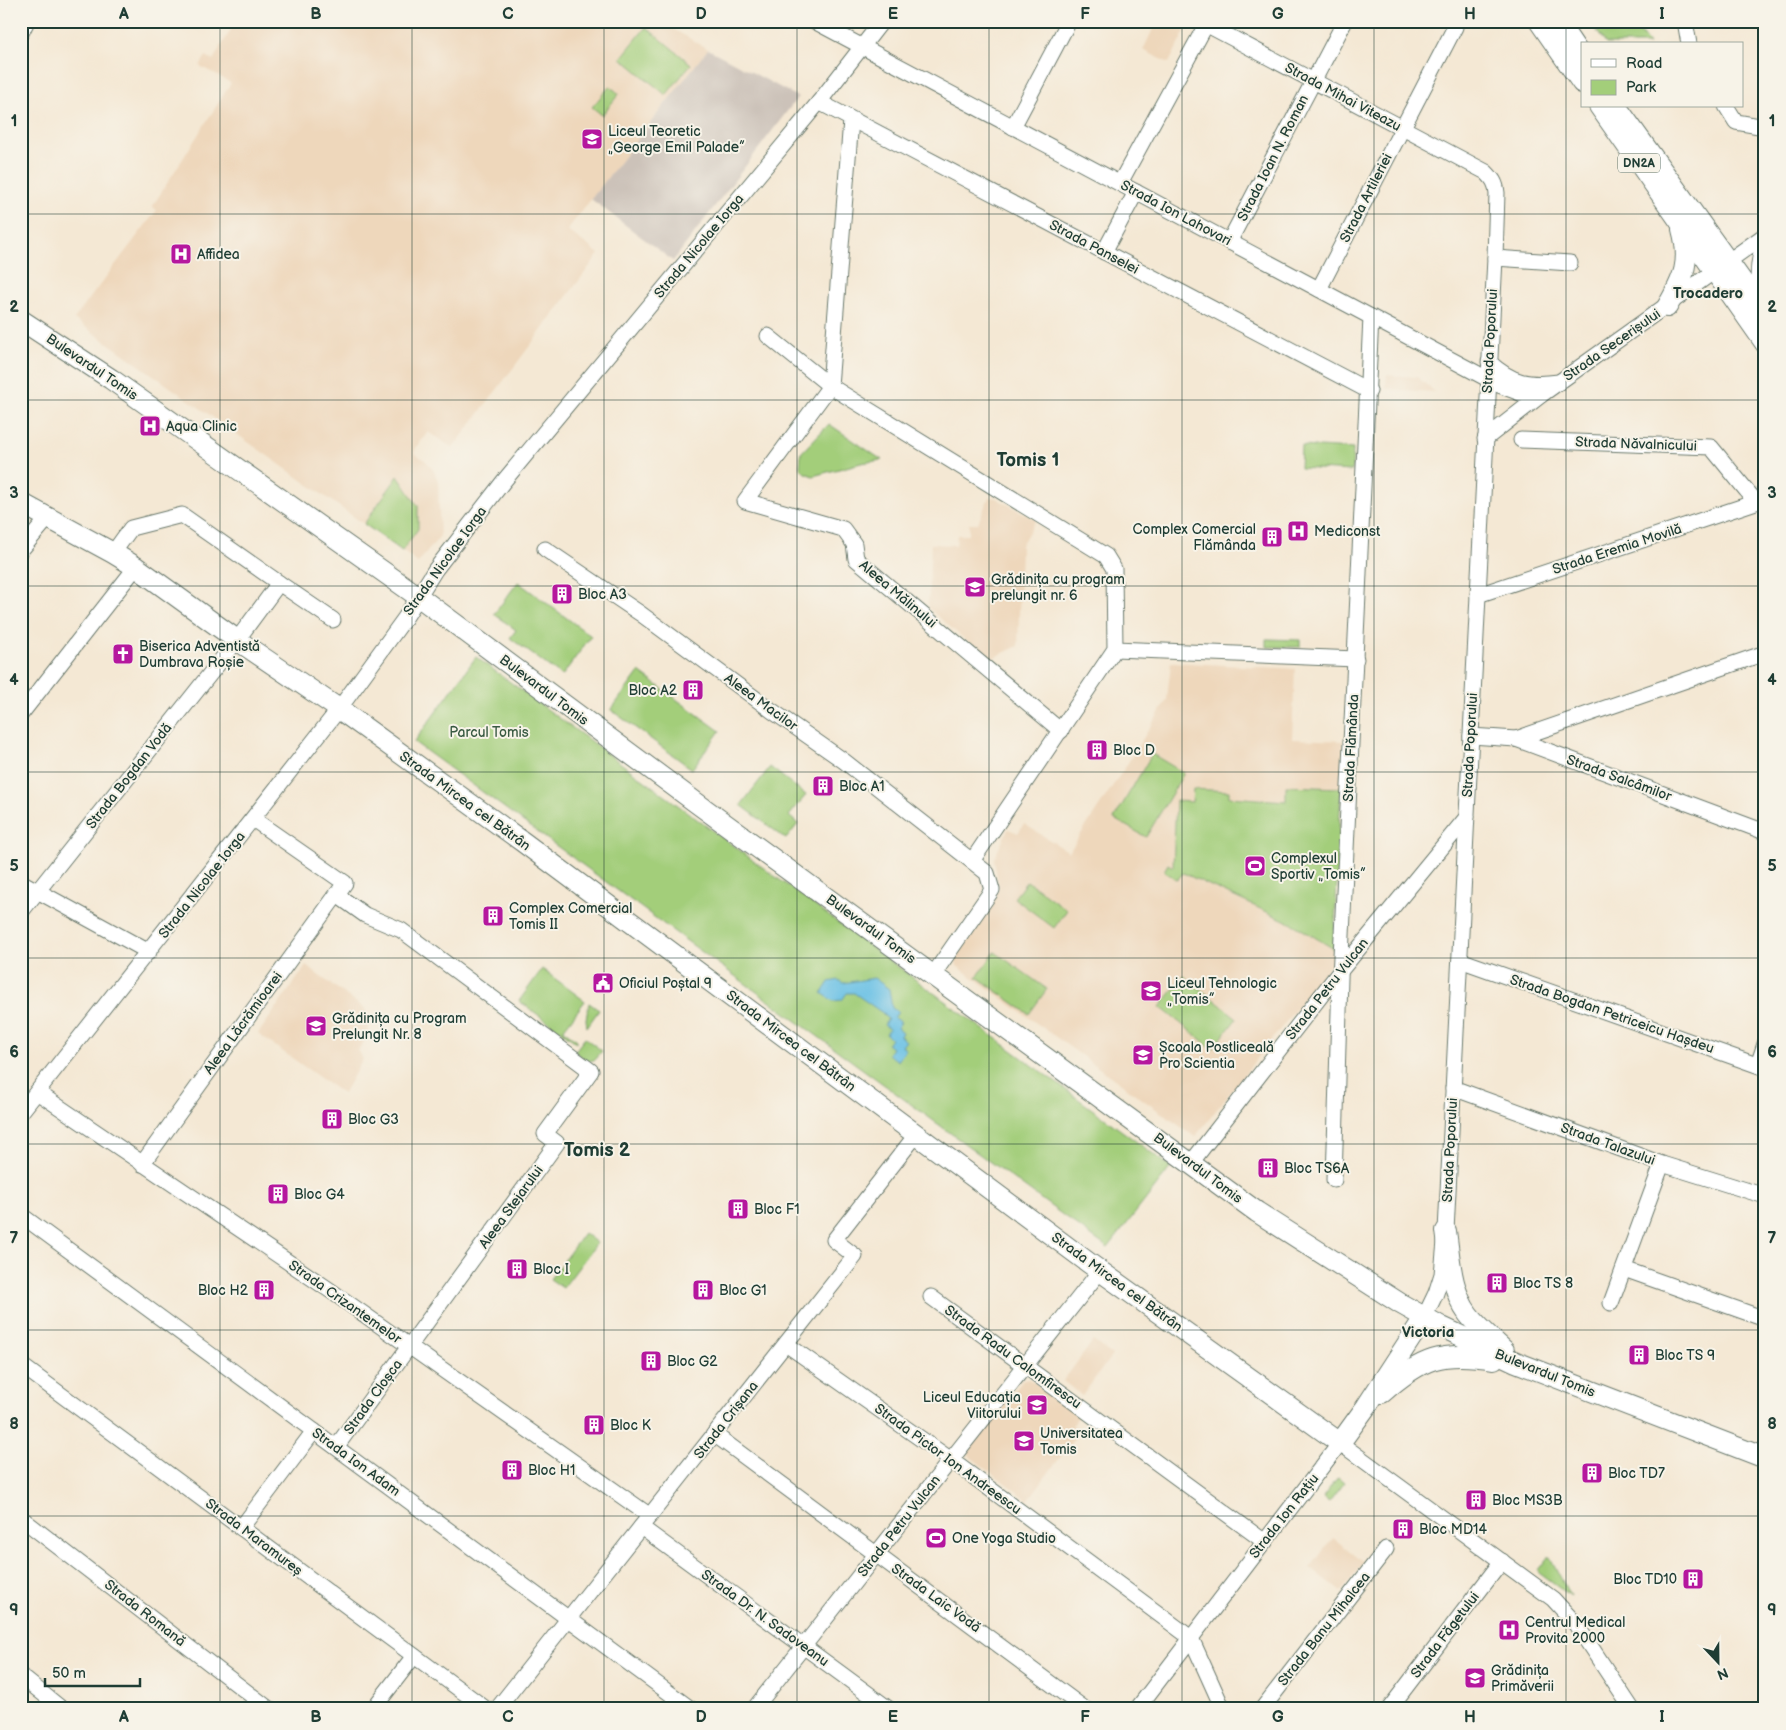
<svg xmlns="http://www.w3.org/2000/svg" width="1786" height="1730" viewBox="0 0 1786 1730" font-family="'Balsamiq Sans',sans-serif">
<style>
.built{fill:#eed7bb}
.industrial{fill:#ccc2b9}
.green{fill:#a3ce7a;stroke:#618657}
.water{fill:#67c0e5;stroke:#437e8c}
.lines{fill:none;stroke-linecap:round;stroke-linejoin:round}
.minor-casing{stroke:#6a796c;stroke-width:17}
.major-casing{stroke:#6a796c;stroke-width:22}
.minor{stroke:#fff;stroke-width:15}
.major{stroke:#fff;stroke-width:20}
.grid{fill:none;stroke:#1f3d34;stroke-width:1;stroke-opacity:0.55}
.labels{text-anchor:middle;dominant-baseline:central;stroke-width:4;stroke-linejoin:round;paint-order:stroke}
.shield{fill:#f7f3e8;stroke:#60746a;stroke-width:1}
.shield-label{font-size:12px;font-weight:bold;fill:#1f3d34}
.street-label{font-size:14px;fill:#1f3d34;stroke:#f7f3e8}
.poi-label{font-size:14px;fill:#1f3d34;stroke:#f7f3e8;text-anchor:start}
.park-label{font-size:14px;fill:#395a42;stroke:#f7f3e8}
.neighbourhood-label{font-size:15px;font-weight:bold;fill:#1f3d34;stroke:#f7f3e8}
.district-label{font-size:19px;font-weight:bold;fill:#1f3d34;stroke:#f7f3e8}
.neatline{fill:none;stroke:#1f3d34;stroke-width:2}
.grid-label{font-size:16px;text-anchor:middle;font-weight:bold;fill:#1f3d34}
</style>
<rect width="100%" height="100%" fill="#f7f3e8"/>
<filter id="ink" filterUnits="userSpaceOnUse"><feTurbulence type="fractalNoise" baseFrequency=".02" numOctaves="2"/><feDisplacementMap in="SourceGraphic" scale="10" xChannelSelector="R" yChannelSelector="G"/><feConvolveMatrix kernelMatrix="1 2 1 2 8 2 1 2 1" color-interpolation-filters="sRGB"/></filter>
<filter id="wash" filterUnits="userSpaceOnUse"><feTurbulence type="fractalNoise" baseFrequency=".0096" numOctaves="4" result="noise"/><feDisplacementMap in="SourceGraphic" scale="20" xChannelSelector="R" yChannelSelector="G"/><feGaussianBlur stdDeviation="1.12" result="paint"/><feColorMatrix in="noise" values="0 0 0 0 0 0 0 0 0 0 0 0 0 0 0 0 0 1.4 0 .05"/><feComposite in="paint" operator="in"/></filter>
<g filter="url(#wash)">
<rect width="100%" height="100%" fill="#f4e8d4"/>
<g class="built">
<polygon points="236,21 659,21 708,49 567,230 599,254 453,448 428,432 416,448 414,453 426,461 434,471 438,481 440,536 418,563 402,551 418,529 398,476 364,524 74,319 157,210 152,207 231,83 200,66 206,56 213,60"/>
<polygon points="1157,21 1170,21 1186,29 1169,63 1143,50"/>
<polygon points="1387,375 1417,377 1435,392 1386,389"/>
<polygon points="989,497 996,498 1036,520 1021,545 1018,646 989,660 928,608 931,544 956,545 957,535 969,535 969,523 978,523"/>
<polygon points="1171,662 1295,669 1292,739 1344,741 1341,788 1287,787 1286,801 1229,797 1229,791 1192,802 1176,801 1173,868 1177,880 1182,873 1293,924 1334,949 1334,961 1195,1137 957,966 955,956 999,888 994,859 1008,829 1018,833 1024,824 1069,852 1126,766 1167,700"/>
<polygon points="306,966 365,1009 369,1017 368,1035 358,1051 363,1059 343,1094 258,1034"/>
<polygon points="1093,1341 1112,1355 1082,1396 1063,1381"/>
<polygon points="1029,1379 1079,1416 1072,1425 1080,1431 1028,1500 969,1456 968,1452 1023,1380"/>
<polygon points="1333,1538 1364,1562 1341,1592 1310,1568"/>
</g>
<polygon class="industrial" points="708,49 798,97 673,261 591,199"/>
<g class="green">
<polygon points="1590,21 1616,21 1624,32 1634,24 1649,44 1606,44"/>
<polygon points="646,27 691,64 666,95 621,58"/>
<polygon points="610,86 619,94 602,115 592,107"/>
<polygon points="829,424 882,460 861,463 813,476 805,473 800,468 801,453"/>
<polygon points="1301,446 1353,449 1352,471 1300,468"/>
<polygon points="398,476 418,506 418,529 402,551 364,524"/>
<polygon points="518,582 591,636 562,676 510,638 516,630 494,614"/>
<polygon points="1266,639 1300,640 1300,647 1266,647"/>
<polygon points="476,657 1171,1167 1108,1248 414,742"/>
<polygon points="639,672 720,731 692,769 611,710"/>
<polygon points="1152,754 1184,773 1146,837 1114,819"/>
<polygon points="770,767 806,795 789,816 798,824 786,839 741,805"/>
<polygon points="1286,786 1341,788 1334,949 1293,924 1183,873 1177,880 1164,871 1168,864 1173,867 1176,801 1192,802 1193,789 1229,791 1229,797 1286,801"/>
<polygon points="1027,881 1067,910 1054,928 1014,898"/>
<polygon points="995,952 1047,989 1029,1014 977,977"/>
<polygon points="542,969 585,1001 563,1030 577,1040 576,1042 519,1001"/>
<polygon points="1184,976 1237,1018 1213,1049 1160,1007"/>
<polygon points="589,1003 599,1010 587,1027 586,1019"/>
<polygon points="585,1038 602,1051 594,1060 589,1061 574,1052"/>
<polygon points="584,1233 597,1243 563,1288 550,1279"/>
<polygon points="1338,1477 1344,1482 1329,1502 1323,1497"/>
<polygon points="1548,1557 1550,1557 1570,1596 1539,1573 1538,1570"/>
</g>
<polygon class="water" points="874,978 889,989 892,1008 898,1012 894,1018 901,1022 897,1028 902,1032 900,1036 906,1041 902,1046 906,1049 898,1061 888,1054 892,1048 887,1044 891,1039 886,1034 889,1029 884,1025 888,1019 883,1015 884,1014 854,993 847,993 842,1000 833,1001 822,993 829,982 838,980 843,983"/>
</g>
<g filter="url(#ink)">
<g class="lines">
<g class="minor-casing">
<g id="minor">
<polyline points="814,21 1499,385 1520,393 1541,395"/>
<path d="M1200 21 1486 172C1493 179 1496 183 1497 193L1495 258 1446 1231 1442 1274 1436 1293 1424 1318"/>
<polyline points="1685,21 1689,44"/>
<polyline points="21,33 27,21"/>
<polyline points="819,102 1369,391"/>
<polyline points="1726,106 1736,122 1765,127"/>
<polyline points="1013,127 1069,21"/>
<polyline points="1120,183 1208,21"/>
<polyline points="1229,242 1345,21"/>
<polyline points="1104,252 1136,192"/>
<polyline points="1495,258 1570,263"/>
<polyline points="1319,289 1455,27"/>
<polyline points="768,336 830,386 1106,556 1114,569 1115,649 972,861"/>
<path d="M1489 362C1512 383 1528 386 1559 382"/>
<polyline points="830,386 745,501 843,529 854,544 856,559 1061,731"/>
<polyline points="830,386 851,120"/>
<polyline points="1485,439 1541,395 1765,235"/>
<polyline points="545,549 641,614 771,710 844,761 987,873 992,890 933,975"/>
<polyline points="21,550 49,517"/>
<polyline points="279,583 333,620"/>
<polyline points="1478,595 1756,502 1711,447 1521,440"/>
<polyline points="1115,649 1356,659"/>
<polyline points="21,714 136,567"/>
<polyline points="1471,736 1516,739 1765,832"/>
<polyline points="1516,739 1765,653"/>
<polyline points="21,882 149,952"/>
<polyline points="21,912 237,640 279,583 182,515 131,528 113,553"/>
<polyline points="1460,960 1765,1068"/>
<polyline points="1758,1065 1765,1044"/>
<polyline points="1453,1088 1662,1164 1765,1196"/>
<polyline points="37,1092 331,1291 650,1516"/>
<polyline points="21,1112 339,709 405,618 435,570 503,482 819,102 882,21"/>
<polyline points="1191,1163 1341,970 1467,817"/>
<polyline points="142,1164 345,883 253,819"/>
<polyline points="1334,1180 1340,978 1371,317"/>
<polyline points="21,1215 691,1709"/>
<polyline points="1624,1269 1765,1319"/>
<polyline points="931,1297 1265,1542"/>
<polyline points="1611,1303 1662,1164"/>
<polyline points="786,1344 951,1460 1191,1638 1223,1709"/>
<polyline points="21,1365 486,1709"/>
<polyline points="714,1434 1085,1709"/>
<polyline points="336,1447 557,1143 545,1134 591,1071 401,930 365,915 337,895"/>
<polyline points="21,1518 269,1709"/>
<polyline points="641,1527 889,1709"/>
<polyline points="241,1528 314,1431"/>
<polyline points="21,1676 62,1709"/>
<polyline points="373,1709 414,1656"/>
<polyline points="497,1709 855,1256 834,1240 916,1135"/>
<polyline points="754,1709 1100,1271"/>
<polyline points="1137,1709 1340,1443 1553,1599 1575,1623 1632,1709"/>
<polyline points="1262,1709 1386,1549"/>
<polyline points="1389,1709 1502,1561"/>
</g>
</g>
<g class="major-casing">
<g id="major">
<polyline points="1539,21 1582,83"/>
<polyline points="1557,21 1582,58"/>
<polyline points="1599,106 1765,343"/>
<polyline points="1616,106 1765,313"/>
<path d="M1765 247C1759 268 1759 287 1765 308"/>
<path d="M1667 307C1684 278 1691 262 1682 229"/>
<polyline points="21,320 111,379 419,597 698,804 1257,1212 1401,1304 1442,1327 1516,1362 1765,1458"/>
<polyline points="21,503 113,553 136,567 237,640 339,709 523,842 1089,1263 1340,1443 1366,1407 1424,1318"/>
<path d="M1446 1231C1450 1258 1451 1291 1468 1314 1478 1327 1491 1338 1504 1350"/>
<path d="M1382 1393C1423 1357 1441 1351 1494 1359"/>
</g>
</g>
<use href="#minor" class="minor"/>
<use href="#major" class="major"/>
</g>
</g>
<path class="grid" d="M220 21V1709M412 21V1709M604 21V1709M797 21V1709M989 21V1709M1182 21V1709M1374 21V1709M1566 21V1709M21 214H1765M21 400H1765M21 586H1765M21 772H1765M21 958H1765M21 1144H1765M21 1330H1765M21 1516H1765"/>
<defs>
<g id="school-square" transform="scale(1.125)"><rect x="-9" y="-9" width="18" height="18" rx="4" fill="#b5179e" stroke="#f7f3e8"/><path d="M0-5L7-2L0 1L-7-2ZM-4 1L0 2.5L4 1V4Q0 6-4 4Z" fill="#fff"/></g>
<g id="hospital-square" transform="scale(1.125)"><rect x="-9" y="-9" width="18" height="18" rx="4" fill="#b5179e" stroke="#f7f3e8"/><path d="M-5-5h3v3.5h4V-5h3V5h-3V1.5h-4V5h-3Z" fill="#fff"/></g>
<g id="building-square" transform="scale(1.125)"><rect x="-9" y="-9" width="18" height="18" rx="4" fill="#b5179e" stroke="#f7f3e8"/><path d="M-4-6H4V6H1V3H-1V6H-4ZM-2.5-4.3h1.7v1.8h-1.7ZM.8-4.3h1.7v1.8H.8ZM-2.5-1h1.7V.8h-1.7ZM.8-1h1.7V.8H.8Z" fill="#fff"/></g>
<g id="church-square" transform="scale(1.125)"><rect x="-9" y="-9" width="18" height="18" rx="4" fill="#b5179e" stroke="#f7f3e8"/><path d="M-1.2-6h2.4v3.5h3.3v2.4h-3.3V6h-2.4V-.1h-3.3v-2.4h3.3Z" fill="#fff"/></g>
<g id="stadium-square" transform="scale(1.125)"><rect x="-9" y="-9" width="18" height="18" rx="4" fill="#b5179e" stroke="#f7f3e8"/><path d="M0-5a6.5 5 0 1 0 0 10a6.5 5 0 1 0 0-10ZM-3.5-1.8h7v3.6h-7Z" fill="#fff"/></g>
<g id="civic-square" transform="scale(1.125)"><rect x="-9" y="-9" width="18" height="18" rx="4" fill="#b5179e" stroke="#f7f3e8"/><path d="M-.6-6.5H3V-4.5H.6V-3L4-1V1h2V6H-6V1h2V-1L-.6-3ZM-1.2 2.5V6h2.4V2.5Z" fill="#fff"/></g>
<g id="university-square" transform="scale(1.125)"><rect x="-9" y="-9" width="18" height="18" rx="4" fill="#b5179e" stroke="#f7f3e8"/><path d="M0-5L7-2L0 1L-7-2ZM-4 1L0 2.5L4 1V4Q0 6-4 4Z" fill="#fff"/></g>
</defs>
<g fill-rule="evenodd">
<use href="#school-square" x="592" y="139"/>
<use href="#hospital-square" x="181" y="254"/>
<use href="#hospital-square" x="150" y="426"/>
<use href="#hospital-square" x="1298" y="531"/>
<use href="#building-square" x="1272" y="537"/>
<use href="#school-square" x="975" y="587"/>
<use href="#building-square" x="562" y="594"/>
<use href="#church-square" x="123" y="654"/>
<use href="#building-square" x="693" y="690"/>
<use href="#building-square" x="1097" y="750"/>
<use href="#building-square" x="823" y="786"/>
<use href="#stadium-square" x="1255" y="866"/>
<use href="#building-square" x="493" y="916"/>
<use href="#civic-square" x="603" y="983"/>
<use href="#school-square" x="1151" y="991"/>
<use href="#school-square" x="316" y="1026"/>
<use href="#school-square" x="1143" y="1055"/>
<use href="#building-square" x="332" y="1119"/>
<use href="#building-square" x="1268" y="1168"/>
<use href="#building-square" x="278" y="1194"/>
<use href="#building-square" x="738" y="1209"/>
<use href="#building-square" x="517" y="1269"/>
<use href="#building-square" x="1497" y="1283"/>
<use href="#building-square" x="264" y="1290"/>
<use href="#building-square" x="703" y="1290"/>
<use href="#building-square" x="1639" y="1355"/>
<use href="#building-square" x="651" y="1361"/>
<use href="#school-square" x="1037" y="1405"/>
<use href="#building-square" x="594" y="1425"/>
<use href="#university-square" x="1024" y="1441"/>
<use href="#building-square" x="512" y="1470"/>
<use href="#building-square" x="1592" y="1473"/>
<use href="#building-square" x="1476" y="1500"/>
<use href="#building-square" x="1403" y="1529"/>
<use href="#stadium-square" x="936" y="1538"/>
<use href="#building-square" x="1693" y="1579"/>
<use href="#hospital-square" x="1509" y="1630"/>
<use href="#school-square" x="1475" y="1678"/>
</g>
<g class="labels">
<rect class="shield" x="1618" y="153.5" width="42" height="19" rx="4"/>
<g class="shield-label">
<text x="1639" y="163">DN2A</text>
</g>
<g class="street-label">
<text transform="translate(1343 97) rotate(28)">Strada Mihai Viteazu</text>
<text transform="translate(1273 158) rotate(-63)">Strada Ioan N. Roman</text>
<text transform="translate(1366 198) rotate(-63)">Strada Artileriei</text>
<text transform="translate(1176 213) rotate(28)">Strada Ion Lahovari</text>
<text transform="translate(699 246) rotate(-50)">Strada Nicolae Iorga</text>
<text transform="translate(1094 247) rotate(28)">Strada Panselei</text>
<text transform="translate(1490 341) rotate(-87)">Strada Poporului</text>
<text transform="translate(1612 345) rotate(-35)">Strada Secerișului</text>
<text transform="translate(92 367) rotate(34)">Bulevardul Tomis</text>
<text transform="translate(1636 444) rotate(2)">Strada Năvalnicului</text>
<text transform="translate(1617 549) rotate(-18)">Strada Eremia Movilă</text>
<text transform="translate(445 561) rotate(-54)">Strada Nicolae Iorga</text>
<text transform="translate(898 594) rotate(40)">Aleea Mălinului</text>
<text transform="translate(544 690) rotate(37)">Bulevardul Tomis</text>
<text transform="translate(761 702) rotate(36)">Aleea Macilor</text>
<text transform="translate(1470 745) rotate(-87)">Strada Poporului</text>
<text transform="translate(1351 748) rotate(-87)">Strada Flămânda</text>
<text transform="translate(129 776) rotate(-52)">Strada Bogdan Vodă</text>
<text transform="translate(1619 778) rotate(20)">Strada Salcâmilor</text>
<text transform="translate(465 801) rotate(36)">Strada Mircea cel Bătrân</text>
<text transform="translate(202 885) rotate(-52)">Strada Nicolae Iorga</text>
<text transform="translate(871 929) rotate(36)">Bulevardul Tomis</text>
<text transform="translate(1327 989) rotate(-52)">Strada Petru Vulcan</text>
<text transform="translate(1612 1014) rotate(19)">Strada Bogdan Petriceicu Hașdeu</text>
<text transform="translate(243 1023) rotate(-54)">Aleea Lăcrămioarei</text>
<text transform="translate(791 1041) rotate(37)">Strada Mircea cel Bătrân</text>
<text transform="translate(1608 1144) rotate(20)">Strada Talazului</text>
<text transform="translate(1450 1150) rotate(-87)">Strada Poporului</text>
<text transform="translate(1198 1168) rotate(37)">Bulevardul Tomis</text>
<text transform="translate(511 1207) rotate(-54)">Aleea Stejarului</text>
<text transform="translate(1117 1282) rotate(36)">Strada Mircea cel Bătrân</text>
<text transform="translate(345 1302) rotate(35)">Strada Crizantemelor</text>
<text transform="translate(1013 1357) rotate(36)">Strada Radu Calomfirescu</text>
<text transform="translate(1545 1373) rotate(22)">Bulevardul Tomis</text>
<text transform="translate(373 1397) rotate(-54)">Strada Cloșca</text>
<text transform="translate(726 1420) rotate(-52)">Strada Crișana</text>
<text transform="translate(948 1459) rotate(36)">Strada Pictor Ion Andreescu</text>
<text transform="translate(356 1462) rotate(36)">Strada Ion Adam</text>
<text transform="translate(1284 1516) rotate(-52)">Strada Ion Rațiu</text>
<text transform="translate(899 1526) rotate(-52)">Strada Petru Vulcan</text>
<text transform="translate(254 1537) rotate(37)">Strada Maramureș</text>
<text transform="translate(936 1598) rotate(36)">Strada Laic Vodă</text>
<text transform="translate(145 1613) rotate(38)">Strada Romană</text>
<text transform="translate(765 1618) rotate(36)">Strada Dr. N. Sadoveanu</text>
<text transform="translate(1324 1629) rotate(-52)">Strada Banu Mihalcea</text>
<text transform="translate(1445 1635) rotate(-53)">Strada Făgetului</text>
</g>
<g class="poi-label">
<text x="608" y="131">Liceul Teoretic<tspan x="608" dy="16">„George Emil Palade”</tspan></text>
<text x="197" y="254">Affidea</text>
<text x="166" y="426">Aqua Clinic</text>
<text x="1256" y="529" text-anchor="end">Complex Comercial<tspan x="1256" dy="16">Flămânda</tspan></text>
<text x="1314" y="531">Mediconst</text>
<text x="991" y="579">Grădinița cu program<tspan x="991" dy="16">prelungit nr. 6</tspan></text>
<text x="578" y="594">Bloc A3</text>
<text x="139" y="646">Biserica Adventistă<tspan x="139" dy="16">Dumbrava Roșie</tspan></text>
<text x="677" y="690" text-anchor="end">Bloc A2</text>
<text x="1113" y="750">Bloc D</text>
<text x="839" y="786">Bloc A1</text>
<text x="1271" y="858">Complexul<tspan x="1271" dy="16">Sportiv „Tomis”</tspan></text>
<text x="509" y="908">Complex Comercial<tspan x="509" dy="16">Tomis II</tspan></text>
<text x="619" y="983">Oficiul Poștal 9</text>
<text x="1167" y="983">Liceul Tehnologic<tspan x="1167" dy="16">„Tomis”</tspan></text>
<text x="332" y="1018">Grădinița cu Program<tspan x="332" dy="16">Prelungit Nr. 8</tspan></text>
<text x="1159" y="1047">Școala Postliceală<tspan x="1159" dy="16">Pro Scientia</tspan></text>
<text x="348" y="1119">Bloc G3</text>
<text x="1284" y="1168">Bloc TS6A</text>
<text x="294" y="1194">Bloc G4</text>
<text x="754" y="1209">Bloc F1</text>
<text x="533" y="1269">Bloc I</text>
<text x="1513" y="1283">Bloc TS 8</text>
<text x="248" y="1290" text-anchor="end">Bloc H2</text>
<text x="719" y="1290">Bloc G1</text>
<text x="1655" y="1355">Bloc TS 9</text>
<text x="667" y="1361">Bloc G2</text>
<text x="1021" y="1397" text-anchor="end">Liceul Educația<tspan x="1021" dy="16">Viitorului</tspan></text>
<text x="610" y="1425">Bloc K</text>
<text x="1040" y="1433">Universitatea<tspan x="1040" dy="16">Tomis</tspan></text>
<text x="528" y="1470">Bloc H1</text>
<text x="1608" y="1473">Bloc TD7</text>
<text x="1492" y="1500">Bloc MS3B</text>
<text x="1419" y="1529">Bloc MD14</text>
<text x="952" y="1538">One Yoga Studio</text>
<text x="1677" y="1579" text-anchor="end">Bloc TD10</text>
<text x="1525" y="1622">Centrul Medical<tspan x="1525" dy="16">Provita 2000</tspan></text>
<text x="1491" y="1670">Grădinița<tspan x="1491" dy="16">Primăverii</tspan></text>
</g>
<g class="park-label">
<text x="489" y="732">Parcul Tomis</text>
</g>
<g class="neighbourhood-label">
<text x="1708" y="293">Trocadero</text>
<text x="1428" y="1332">Victoria</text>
</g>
<g class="district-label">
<text x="1028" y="460">Tomis 1</text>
<text x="597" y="1150">Tomis 2</text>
</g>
</g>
<rect width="1786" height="1730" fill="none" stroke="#f7f3e8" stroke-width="55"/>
<rect x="1581" y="42" width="162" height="65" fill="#f7f3e8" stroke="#a1aaa0"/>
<rect x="1591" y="59" width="25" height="8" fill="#ffffff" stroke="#a1aaa0"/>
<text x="1626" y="68" font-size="15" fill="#1f3d34">Road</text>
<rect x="1591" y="80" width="25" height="15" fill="#a3ce7a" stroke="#a1aaa0"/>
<text x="1626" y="92" font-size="15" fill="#1f3d34">Park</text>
<g transform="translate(1718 1662) rotate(158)" stroke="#f7f3e8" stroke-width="4" paint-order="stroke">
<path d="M0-4L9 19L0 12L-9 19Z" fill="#1f3d34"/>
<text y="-8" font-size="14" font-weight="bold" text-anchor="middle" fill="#1f3d34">N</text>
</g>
<path d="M45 1678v8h95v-8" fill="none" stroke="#1f3d34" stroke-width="2.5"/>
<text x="52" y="1678" font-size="15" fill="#1f3d34" stroke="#f7f3e8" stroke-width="4" paint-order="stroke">50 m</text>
<rect x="28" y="28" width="1730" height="1674" class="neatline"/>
<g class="grid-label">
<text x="124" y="19">A</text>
<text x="316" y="19">B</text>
<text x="508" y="19">C</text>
<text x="701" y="19">D</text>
<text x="893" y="19">E</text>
<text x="1085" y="19">F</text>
<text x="1278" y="19">G</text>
<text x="1470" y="19">H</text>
<text x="1662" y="19">I</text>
<text x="14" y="126">1</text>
<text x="1772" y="126">1</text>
<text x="14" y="312">2</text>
<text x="1772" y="312">2</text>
<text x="14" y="498">3</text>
<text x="1772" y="498">3</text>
<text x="14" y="685">4</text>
<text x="1772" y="685">4</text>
<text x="14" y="871">5</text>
<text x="1772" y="871">5</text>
<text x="14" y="1057">6</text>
<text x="1772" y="1057">6</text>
<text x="14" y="1243">7</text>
<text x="1772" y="1243">7</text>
<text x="14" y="1429">8</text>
<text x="1772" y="1429">8</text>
<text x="14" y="1615">9</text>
<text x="1772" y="1615">9</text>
<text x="124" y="1722">A</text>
<text x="316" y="1722">B</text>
<text x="508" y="1722">C</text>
<text x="701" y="1722">D</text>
<text x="893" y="1722">E</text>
<text x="1085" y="1722">F</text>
<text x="1278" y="1722">G</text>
<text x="1470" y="1722">H</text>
<text x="1662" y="1722">I</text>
</g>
</svg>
